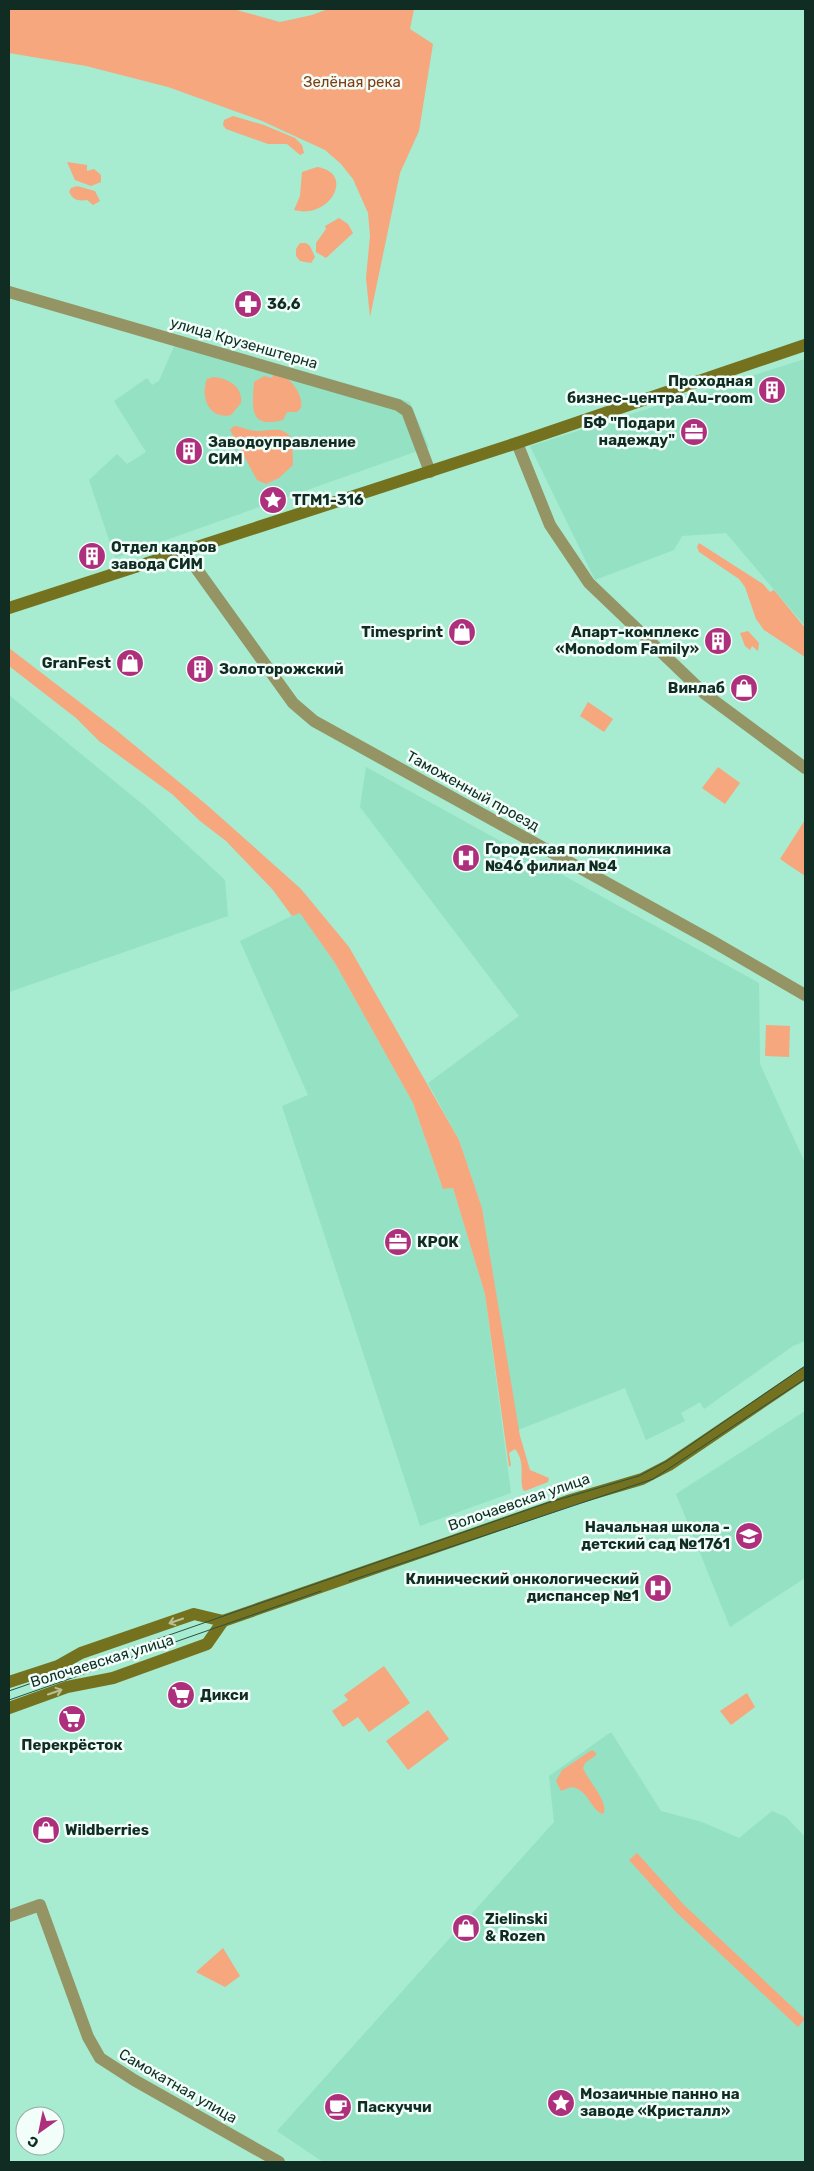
<svg xmlns="http://www.w3.org/2000/svg" width="814" height="2171" viewBox="0 0 814 2171" font-family="Rubik,sans-serif">
<style>
.built{fill:#94e1c4}
.green{fill:#f6a77e}
.lines{fill:none;stroke-linecap:round;stroke-linejoin:round}
.street{stroke:#949464;stroke-width:12}
.secondary{stroke:#74721f;stroke-width:12}
.tram{stroke:#2d5043;stroke-width:1}
.oneway{stroke:#b9bf97}
.labels{text-anchor:middle;dominant-baseline:central;stroke-width:5;stroke-linejoin:round;paint-order:stroke}
.park-label{font-size:15px;fill:#803c12;stroke:#f1fef9}
.poi-label{font-size:15px;font-weight:bold;fill:#112d23;stroke:#f1fef9;text-anchor:start}
.street-label{font-size:15px;fill:#112d23;stroke:#f1fef9}
</style>
<rect width="100%" height="100%" fill="#a7ebd0"/>
<g class="built">
<polygon points="179,335 410,402 429,447 115,558 89,480 117,454 127,464 146,452 114,401 147,378 152,385 159,381"/>
<polygon points="805,359 805,626 726,533 682,536 674,550 595,580 530,446"/>
<polygon points="9,695 147,808 225,880 228,916 9,992"/>
<polygon points="366,767 759,983 760,1064 805,1163 805,1341 793,1346 704,1409 700,1402 681,1413 685,1421 646,1440 625,1388 518,1430 482,1208 459,1140 428,1083 519,1016 360,807"/>
<polygon points="300,912 335,963 413,1103 443,1189 453,1188 485,1294 511,1493 420,1526 282,1106 308,1095 240,941"/>
<polygon points="805,1411 805,1578 730,1627 676,1494"/>
<polygon points="611,1732 661,1811 702,1822 739,1838 772,1811 786,1817 805,1837 805,2162 323,2162 277,2131 554,1822 549,1776"/>
</g>
<g class="green">
<polygon points="9,9 233,9 280,22 312,15 328,9 414,9 410,29 433,44 419,131 400,173 370,317 366,278 370,236 368,213 353,179 341,164 325,150 262,121 168,87 86,66 9,53"/>
<polygon points="233,116 264,125 295,138 302,145 304,153 300,155 287,144 268,144 226,129 223,125 224,120"/>
<polygon points="67,162 87,165 87,171 94,169 101,175 101,182 91,186 75,180"/>
<path d="M317 167C356 173 330 220 294 210L300 196 302 172Z"/>
<path d="M77 186 95 191 100 201 93 205 87 200C79 201 74 201 69 192L71 188Z"/>
<polygon points="339,218 348,224 353,233 326,258 316,252 316,243 326,229 325,226"/>
<polygon points="300,243 306,243 310,246 315,257 311,263 300,261 296,256 296,249"/>
<path d="M275 371C289 376 304 394 301 408L297 412H287L283 420C249 429 252 408 254 382L264 376 272 378Z"/>
<path d="M213 377C227 378 243 386 241 403L231 415C209 420 200 397 207 379Z"/>
<path d="M234 426C240 426 244 429 250 430 266 434 279 423 292 438L293 465 279 478 266 484 257 480 230 430Z"/>
<polygon points="699,543 763,584 770,592 774,590 805,628 805,657 764,630 756,619 745,587 739,579 699,552 697,547"/>
<polygon points="748,631 759,643 758,651 752,646 750,650 745,646 740,633"/>
<path d="M9 648 116 730 208 806 301 889 349 947 459 1140 482 1208 520 1436 530 1470 549 1478 548 1482 525 1491 523 1490C519 1478 526 1462 515 1449L509 1453 511 1465 509 1467 485 1294 453 1188 443 1189 413 1103 335 963 300 913 292 916 273 890 226 841 200 821 172 794 99 741 76 718 9 666Z"/>
<polygon points="588,702 613,719 604,732 580,716"/>
<polygon points="718,767 740,783 725,804 702,788"/>
<polygon points="805,820 805,876 780,859"/>
<polygon points="766,1025 790,1026 789,1057 765,1056"/>
<polygon points="384,1666 410,1703 369,1732 358,1717 343,1727 332,1711 348,1700 344,1695"/>
<polygon points="747,1693 755,1707 731,1725 720,1711"/>
<polygon points="428,1710 449,1739 408,1770 386,1741"/>
<path d="M592 1750 596 1753V1755L585 1763 583 1768C588 1781 610 1803 603 1814 591 1811 589 1789 571 1787L561 1791 556 1781 562 1770Z"/>
<polygon points="637,1853 684,1905 805,2019 798,2027 676,1912 629,1860"/>
<polygon points="223,1948 240,1976 225,1987 196,1972"/>
</g>
<g class="lines">
<g class="street">
<polyline points="9,292 398,405 407,411 430,472"/>
<polyline points="517,443 550,525 589,583 705,694 805,768"/>
<polyline points="183,550 293,703 314,721 712,941 805,995"/>
<polyline points="9,1916 40,1905 88,2037 100,2058 134,2080 279,2162"/>
</g>
<g class="secondary">
<polyline points="9,608 517,443 805,345"/>
<polyline points="9,1682 58,1666 81,1653 194,1614 223,1621 571,1500 642,1479 669,1465 805,1373"/>
<polyline points="9,1708 67,1687 113,1678 207,1644 223,1621"/>
</g>
<g class="tram">
<polyline points="349,1581 653,1479 805,1379"/>
<polyline points="9,1691 547,1503 639,1476 667,1461 805,1366"/>
<polyline points="9,1700 321,1591"/>
</g>
</g>
<defs><path id="oneway-shaft" d="M-6 0H5M1.5-3L5.5 0L1.5 3" fill="none" stroke-width="1.6" stroke-linecap="round" stroke-linejoin="round" transform="scale(1.25)"/></defs>
<g class="oneway">
<use href="#oneway-shaft" transform="translate(176 1621) rotate(161)"/>
<use href="#oneway-shaft" transform="translate(55 1692) rotate(-19)"/>
</g>
<defs>
<g id="pharmacy-disc" transform="scale(1.4375)"><circle r="9.5" fill="#ae2f7c" stroke="#f1fef9"/><path d="M-2-6h4v4h4v4h-4v4h-4v-4h-4v-4h4Z" fill="#fff"/></g>
<g id="building-disc" transform="scale(1.4375)"><circle r="9.5" fill="#ae2f7c" stroke="#f1fef9"/><path d="M-4-6H4V6H1V3H-1V6H-4ZM-2.5-4.3h1.7v1.8h-1.7ZM.8-4.3h1.7v1.8H.8ZM-2.5-1h1.7V.8h-1.7ZM.8-1h1.7V.8H.8Z" fill="#fff"/></g>
<g id="office-disc" transform="scale(1.4375)"><circle r="9.5" fill="#ae2f7c" stroke="#f1fef9"/><path d="M-6-3h4V-5.5h4V-3h4V5H-6ZM-1-4.5V-3h2v-1.5ZM-6 0V1H6V0Z" fill="#fff"/></g>
<g id="sight-disc" transform="scale(1.4375)"><circle r="9.5" fill="#ae2f7c" stroke="#f1fef9"/><path d="M0-6L1.8-2.2L6-1.7L2.9 1.2L3.7 5.4L0 3.3L-3.7 5.4L-2.9 1.2L-6-1.7L-1.8-2.2Z" fill="#fff"/></g>
<g id="shop-disc" transform="scale(1.4375)"><circle r="9.5" fill="#ae2f7c" stroke="#f1fef9"/><path d="M-5-2.5h2.3a2.7 3.5 0 0 1 5.4 0H5L5.5 6h-11ZM-1.5-2.5h3a1.5 2.3 0 0 0-3 0Z" fill="#fff"/></g>
<g id="hospital-disc" transform="scale(1.4375)"><circle r="9.5" fill="#ae2f7c" stroke="#f1fef9"/><path d="M-5-5h3v3.5h4V-5h3V5h-3V1.5h-4V5h-3Z" fill="#fff"/></g>
<g id="school-disc" transform="scale(1.4375)"><circle r="9.5" fill="#ae2f7c" stroke="#f1fef9"/><path d="M0-5L7-2L0 1L-7-2ZM-4 1L0 2.5L4 1V4Q0 6-4 4Z" fill="#fff"/></g>
<g id="supermarket-disc" transform="scale(1.4375)"><circle r="9.5" fill="#ae2f7c" stroke="#f1fef9"/><path d="M-6-5.5h2.5l.6 2H6L4.5 2H-2.5L-4.4-4H-6ZM-1.5 3.2a1.3 1.3 0 1 0 .1 0ZM3 3.2a1.3 1.3 0 1 0 .1 0Z" fill="#fff"/></g>
<g id="cafe-disc" transform="scale(1.4375)"><circle r="9.5" fill="#ae2f7c" stroke="#f1fef9"/><path d="M-5.5-4.5H6V0H3Q3 3.5 0 3.5H-2.5Q-5.5 3.5-5.5 0ZM3-3.2v2h1.7v-2ZM-6 4.5H4V6H-6Z" fill="#fff"/></g>
</defs>
<g fill-rule="evenodd">
<use href="#pharmacy-disc" x="248" y="304"/>
<use href="#building-disc" x="772" y="390"/>
<use href="#office-disc" x="694" y="432"/>
<use href="#building-disc" x="189" y="451"/>
<use href="#sight-disc" x="273" y="500"/>
<use href="#building-disc" x="92" y="556"/>
<use href="#shop-disc" x="462" y="632"/>
<use href="#building-disc" x="718" y="641"/>
<use href="#shop-disc" x="130" y="663"/>
<use href="#building-disc" x="200" y="669"/>
<use href="#shop-disc" x="744" y="688"/>
<use href="#hospital-disc" x="466" y="858"/>
<use href="#office-disc" x="398" y="1242"/>
<use href="#school-disc" x="749" y="1536"/>
<use href="#hospital-disc" x="658" y="1588"/>
<use href="#supermarket-disc" x="181" y="1695"/>
<use href="#supermarket-disc" x="72" y="1719"/>
<use href="#shop-disc" x="46" y="1830"/>
<use href="#shop-disc" x="466" y="1928"/>
<use href="#sight-disc" x="561" y="2103"/>
<use href="#cafe-disc" x="338" y="2107"/>
</g>
<g class="labels">
<g class="park-label">
<text x="352" y="82">Зелёная река</text>
</g>
<g class="poi-label">
<text x="267" y="304">36,6</text>
<text x="753" y="381" text-anchor="end">Проходная<tspan x="753" dy="17">бизнес-центра Au-room</tspan></text>
<text x="675" y="423" text-anchor="end">БФ "Подари<tspan x="675" dy="17">надежду"</tspan></text>
<text x="208" y="442">Заводоуправление<tspan x="208" dy="17">СИМ</tspan></text>
<text x="292" y="500">ТГМ1-316</text>
<text x="111" y="547">Отдел кадров<tspan x="111" dy="17">завода СИМ</tspan></text>
<text x="443" y="632" text-anchor="end">Timesprint</text>
<text x="699" y="632" text-anchor="end">Апарт-комплекс<tspan x="699" dy="17">«Monodom Family»</tspan></text>
<text x="111" y="663" text-anchor="end">GranFest</text>
<text x="219" y="669">Золоторожский</text>
<text x="725" y="688" text-anchor="end">Винлаб</text>
<text x="485" y="849">Городская поликлиника<tspan x="485" dy="17">№46 филиал №4</tspan></text>
<text x="417" y="1242">КРОК</text>
<text x="730" y="1527" text-anchor="end">Начальная школа -<tspan x="730" dy="17">детский сад №1761</tspan></text>
<text x="639" y="1579" text-anchor="end">Клинический онкологический<tspan x="639" dy="17">диспансер №1</tspan></text>
<text x="200" y="1695">Дикси</text>
<text x="72" y="1745" text-anchor="middle">Перекрёсток</text>
<text x="65" y="1830">Wildberries</text>
<text x="485" y="1919">Zielinski<tspan x="485" dy="17">&amp; Rozen</tspan></text>
<text x="580" y="2094">Мозаичные панно на<tspan x="580" dy="17">заводе «Кристалл»</tspan></text>
<text x="357" y="2107">Паскуччи</text>
</g>
<g class="street-label">
<text transform="translate(244 343) rotate(16)">улица Крузенштерна</text>
<text transform="translate(473 791) rotate(29)">Таможенный проезд</text>
<text transform="translate(519 1502) rotate(-19)">Волочаевская улица</text>
<text transform="translate(102 1661) rotate(-17)">Волочаевская улица</text>
<text transform="translate(178 2086) rotate(30)">Самокатная улица</text>
</g>
</g>
<rect width="814" height="2171" fill="none" stroke="#112d23" stroke-width="20"/>
<g transform="translate(40 2131) rotate(213)"><circle r="24" fill="#f1fef9" stroke="#97aaa3"/>
<path d="M0-4L9 19L0 12L-9 19Z" fill="#ae2f7c"/>
<text y="-8" font-size="14" font-weight="bold" text-anchor="middle" fill="#112d23">С</text>
</g>
</svg>
